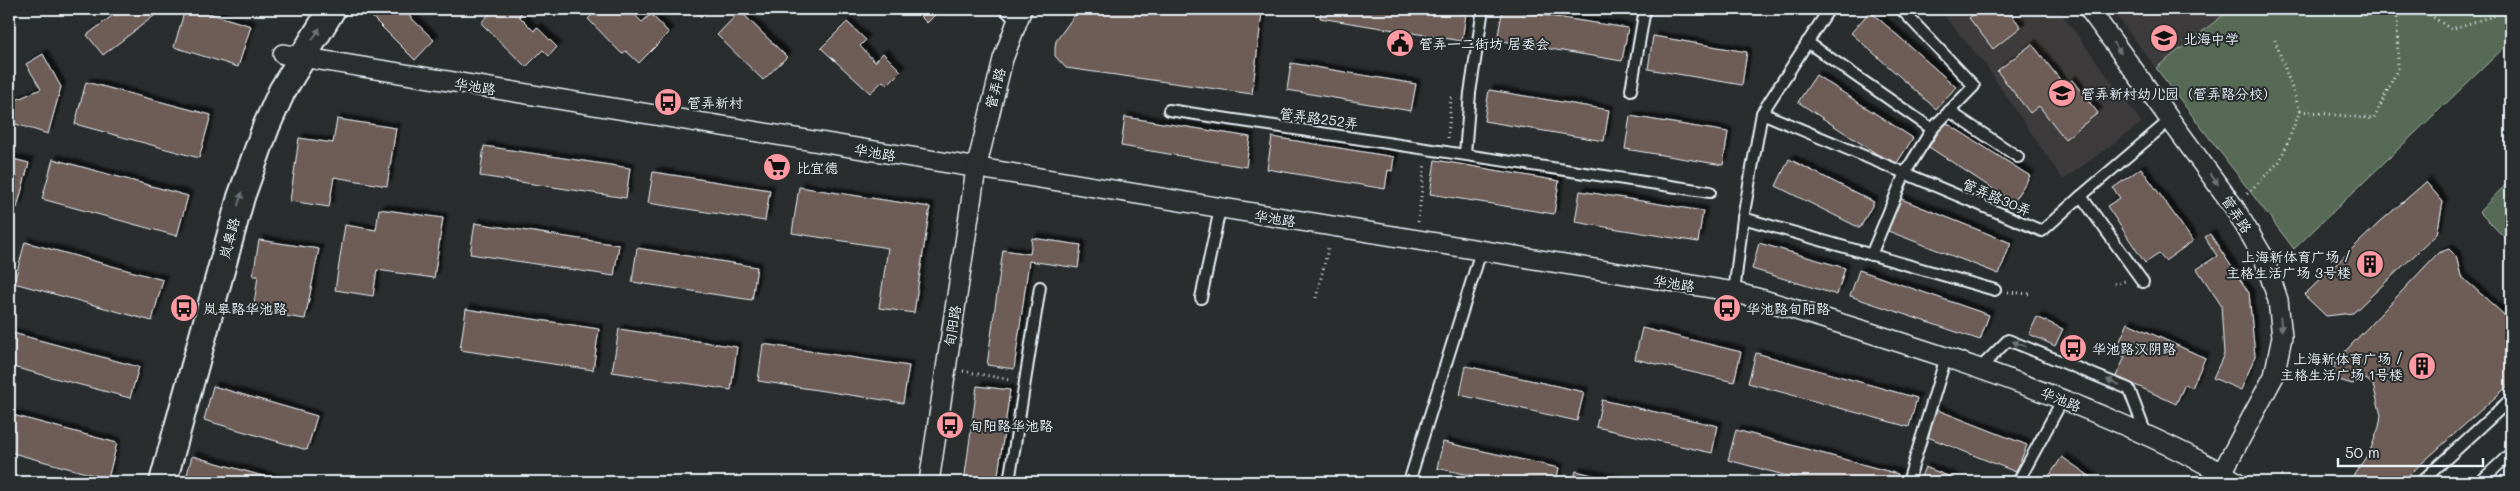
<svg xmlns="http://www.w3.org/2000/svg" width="2520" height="491" viewBox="0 0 2520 491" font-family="Mali,'LXGW WenKai TC',sans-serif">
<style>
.built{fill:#3e3b3a}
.green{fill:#576a54;stroke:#a0aea6}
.building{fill:#6e5d56;stroke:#e8f1f8;filter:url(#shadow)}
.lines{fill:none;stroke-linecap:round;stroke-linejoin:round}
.service-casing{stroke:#e8f1f8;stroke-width:14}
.minor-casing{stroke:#e8f1f8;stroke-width:22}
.secondary-casing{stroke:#e8f1f8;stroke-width:30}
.path{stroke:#e8f1f8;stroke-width:3;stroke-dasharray:1 4;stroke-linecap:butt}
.service{stroke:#2a2d2e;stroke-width:10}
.minor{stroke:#2a2d2e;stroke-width:19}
.secondary{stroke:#2a2d2e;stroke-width:26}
.oneway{fill:#6c7275}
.labels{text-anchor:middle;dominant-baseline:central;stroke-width:4;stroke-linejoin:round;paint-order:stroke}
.poi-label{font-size:14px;fill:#e8f1f8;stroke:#2a2d2e;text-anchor:start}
.street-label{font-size:14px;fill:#e8f1f8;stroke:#2a2d2e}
</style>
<defs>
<filter id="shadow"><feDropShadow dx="4.5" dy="-4.5" stdDeviation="1" flood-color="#0009"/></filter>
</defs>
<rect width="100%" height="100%" fill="#2a2d2e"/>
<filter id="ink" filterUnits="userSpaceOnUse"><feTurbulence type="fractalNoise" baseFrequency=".02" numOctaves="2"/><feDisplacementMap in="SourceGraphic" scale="10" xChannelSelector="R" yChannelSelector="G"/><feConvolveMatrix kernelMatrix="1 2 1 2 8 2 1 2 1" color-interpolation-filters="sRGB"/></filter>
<g filter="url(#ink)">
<g class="built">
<polygon points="1938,9 2058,9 2142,123 2063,180 1984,63"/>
<polygon points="2111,9 2231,9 2156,68"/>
</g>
<g class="green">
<polygon points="2231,9 2511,9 2511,41 2294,249 2156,68"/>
<polygon points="2511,179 2511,244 2479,212"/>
</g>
<g class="building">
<polygon points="121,9 163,9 103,55 87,35"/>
<polygon points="185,9 195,9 251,26 238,67 174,47"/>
<polygon points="374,9 402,9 434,40 415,60 369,14"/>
<polygon points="494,9 525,9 519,16 534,31 537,27 557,47 549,56 543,50 526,67 481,23"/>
<polygon points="598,9 632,9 630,10 642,22 651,14 669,33 639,63 626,51 622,54 588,19"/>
<polygon points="693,9 709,9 701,17"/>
<polygon points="913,9 941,9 927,23"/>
<polygon points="1079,9 1241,9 1262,13 1252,94 1066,68 1055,56 1055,48 1056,41"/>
<polygon points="1321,9 1434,9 1466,14 1462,41 1320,18"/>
<polygon points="1503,9 1628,28 1622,61 1497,40"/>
<polygon points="1970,9 2007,9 2021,27 1993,49 1969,18 1974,14"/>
<polygon points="2151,9 2164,9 2155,15"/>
<polygon points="740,11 787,57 763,80 717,35"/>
<polygon points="1870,11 1956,87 1936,109 1851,33"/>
<polygon points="847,22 866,40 860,46 875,62 883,53 901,71 887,85 883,81 870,93 821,48"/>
<polygon points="1653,36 1747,52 1742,85 1648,69"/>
<polygon points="2032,44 2065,86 2072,80 2098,113 2065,139 2039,106 2030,113 1997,71"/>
<polygon points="43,54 61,87 48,134 9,122 9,103 41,89 26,64"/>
<polygon points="1291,63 1416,84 1411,111 1287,90"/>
<polygon points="1816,75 1913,138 1895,166 1798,102"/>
<polygon points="86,82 211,115 199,158 75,124"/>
<polygon points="1489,90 1609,110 1604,141 1484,121"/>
<polygon points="1630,116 1728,132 1723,165 1625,149"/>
<polygon points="1125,117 1250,137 1246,167 1121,146"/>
<polygon points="337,119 396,128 387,186 334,177 329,207 290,201 299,138 333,143"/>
<polygon points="1945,122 2030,176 2013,202 1929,147"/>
<polygon points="1272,137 1394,157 1392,171 1388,170 1385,189 1267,169"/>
<polygon points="484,146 630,168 626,198 480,176"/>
<polygon points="9,158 29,163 17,208 9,205"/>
<polygon points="53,159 188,196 177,236 42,199"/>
<polygon points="1789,159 1874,202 1860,228 1776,186"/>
<polygon points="1435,160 1559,181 1554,214 1430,194"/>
<polygon points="2141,168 2193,241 2165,261 2159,254 2145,263 2107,206 2120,198 2113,188"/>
<polygon points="653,172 770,190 765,221 648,203"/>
<polygon points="2426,182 2443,202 2437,234 2353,313 2326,316 2304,295 2381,221"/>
<polygon points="799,187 930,207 914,313 879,308 888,248 792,233"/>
<polygon points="1580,191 1703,211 1698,242 1575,222"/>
<polygon points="1901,199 2011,243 1999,274 1888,231"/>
<polygon points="379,209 443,218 434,278 377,270 373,296 335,290 345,225 376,230"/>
<polygon points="475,223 619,245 614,276 470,254"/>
<polygon points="2210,234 2249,293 2255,356 2241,390 2213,378 2224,354 2221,305 2197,269 2217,256 2205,237"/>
<polygon points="1032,238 1081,245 1078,268 1029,261 1014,369 987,365 1003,250 1030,254"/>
<polygon points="259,240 319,249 305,319 253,311 258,276 253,276"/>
<polygon points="25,242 163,280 152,321 14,283"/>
<polygon points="1759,243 1845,268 1837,295 1752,269"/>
<polygon points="637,248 757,267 752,300 632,282"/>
<polygon points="2449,249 2456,256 2461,276 2511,321 2511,383 2401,482 2349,482 2370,451 2379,427 2381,415 2373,385 2366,379 2352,384 2336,379 2333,370 2335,362 2438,253"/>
<polygon points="1859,270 1989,315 1980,340 1850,296"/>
<polygon points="466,309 599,329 593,370 460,350"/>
<polygon points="2037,317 2063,329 2055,346 2029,334"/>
<polygon points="2128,323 2205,358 2192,388 2185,384 2176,404 2116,376 2125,357 2115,352"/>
<polygon points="1642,328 1741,352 1734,382 1635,359"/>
<polygon points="619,329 737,347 731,390 612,372"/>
<polygon points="9,332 139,367 130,398 9,366"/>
<polygon points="763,344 909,366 903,403 758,381"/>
<polygon points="1756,353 1917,398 1909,427 1748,383"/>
<polygon points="1466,366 1584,392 1577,421 1460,395"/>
<polygon points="213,386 317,416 307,450 204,420"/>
<polygon points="977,386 1010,390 997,482 964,482"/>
<polygon points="1602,400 1718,426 1712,453 1596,427"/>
<polygon points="1935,409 2027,445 2016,472 1925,436"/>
<polygon points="9,414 117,443 108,479 9,452"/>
<polygon points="1736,430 1898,474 1895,482 1810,482 1728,460"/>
<polygon points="1443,442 1559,468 1556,482 1502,482 1437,468"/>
<polygon points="192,456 284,482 185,482"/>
<polygon points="2062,457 2098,482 2045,482"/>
<polygon points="1925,467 1963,482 1919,482"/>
<polygon points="1576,471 1622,482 1573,482"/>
<polygon points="2511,472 2511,482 2501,482"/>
</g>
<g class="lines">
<g class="service-casing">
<g id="service">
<polyline points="1005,9 1017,22"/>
<polyline points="1807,42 1932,129"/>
<polyline points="1631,90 1645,9"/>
<polyline points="1169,110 1710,192"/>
<polyline points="1949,111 2018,157"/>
<polyline points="1762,113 2042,231 2081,196 2143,282"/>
<polyline points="1465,154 1470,93 1483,9"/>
<polyline points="2081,196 2170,120"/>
<polyline points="1743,218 1995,290"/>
<polyline points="1871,255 1905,173 1932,129 1974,86 1901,9"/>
<polyline points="1734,293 1743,218 1762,113 1829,9"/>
<polyline points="1201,298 1220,209"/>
<polyline points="1980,368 2008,340 2129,389 2146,434"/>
<polyline points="1009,482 1040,287"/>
<polyline points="1409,482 1481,251"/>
<polyline points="1908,482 1946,357"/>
<polyline points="2018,482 2063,399"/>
<polyline points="2421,482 2511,399"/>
<polyline points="2480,482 2511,453"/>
</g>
</g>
<g class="minor-casing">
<g id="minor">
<polyline points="2089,9 2234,207 2264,258 2278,300 2282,337 2274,376 2217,482"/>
<path d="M283 54 1729 291 1764 300C1881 336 1999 371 2112 420 2154 438 2198 458 2237 482"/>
<polyline points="929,482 976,169 1003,59 1022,9"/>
</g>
</g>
<g class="secondary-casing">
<polyline id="secondary" points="163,482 241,197 266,127 282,91 332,9"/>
</g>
<g class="path">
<polyline points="2421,9 2451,29 2493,16 2497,9"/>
<polyline points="2300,111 2374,119 2398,68 2397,9"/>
<polyline points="1448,138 1451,98 1455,97"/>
<polyline points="2247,194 2280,161 2300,111 2275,40"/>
<polyline points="1418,222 1425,163"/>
<polyline points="2114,284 2125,281"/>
<polyline points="2008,292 2031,294"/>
<polyline points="1316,298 1329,245"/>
<polyline points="963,371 1011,380"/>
</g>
<use href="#service" class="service"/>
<use href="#minor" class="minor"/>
<use href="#secondary" class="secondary"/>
</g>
<defs><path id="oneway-solid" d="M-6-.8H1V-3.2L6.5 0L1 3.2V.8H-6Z" transform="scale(1.25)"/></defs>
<g class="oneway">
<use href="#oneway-solid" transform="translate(316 34) rotate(-58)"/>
<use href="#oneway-solid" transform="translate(2117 48) rotate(54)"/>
<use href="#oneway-solid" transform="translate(2214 179) rotate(54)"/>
<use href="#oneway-solid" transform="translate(240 199) rotate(-73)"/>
<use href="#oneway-solid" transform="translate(2281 324) rotate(84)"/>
<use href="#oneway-solid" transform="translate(2019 344) rotate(-158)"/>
<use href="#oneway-solid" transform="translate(2113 382) rotate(-158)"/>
</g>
</g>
<defs>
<g id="school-disc" transform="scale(1.4375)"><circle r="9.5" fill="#ff9aa2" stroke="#2a2d2e"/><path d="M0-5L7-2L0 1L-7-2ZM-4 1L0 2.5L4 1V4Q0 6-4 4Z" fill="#111"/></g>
<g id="civic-disc" transform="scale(1.4375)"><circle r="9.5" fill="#ff9aa2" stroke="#2a2d2e"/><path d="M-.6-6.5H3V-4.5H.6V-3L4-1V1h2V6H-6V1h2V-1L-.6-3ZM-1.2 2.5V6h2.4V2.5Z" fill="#111"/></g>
<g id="bus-disc" transform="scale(1.4375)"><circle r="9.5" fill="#ff9aa2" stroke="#2a2d2e"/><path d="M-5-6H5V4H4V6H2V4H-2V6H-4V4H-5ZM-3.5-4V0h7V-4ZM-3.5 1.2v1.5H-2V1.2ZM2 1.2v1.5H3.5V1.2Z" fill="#111"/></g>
<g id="supermarket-disc" transform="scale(1.4375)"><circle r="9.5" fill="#ff9aa2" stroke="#2a2d2e"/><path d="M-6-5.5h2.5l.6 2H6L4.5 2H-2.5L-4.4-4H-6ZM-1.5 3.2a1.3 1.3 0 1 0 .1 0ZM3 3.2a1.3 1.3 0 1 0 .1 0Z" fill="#111"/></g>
<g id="building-disc" transform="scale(1.4375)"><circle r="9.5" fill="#ff9aa2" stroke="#2a2d2e"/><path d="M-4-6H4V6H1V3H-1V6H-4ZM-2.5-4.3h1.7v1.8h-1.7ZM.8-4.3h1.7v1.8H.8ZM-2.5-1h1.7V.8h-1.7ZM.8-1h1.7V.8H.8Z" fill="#111"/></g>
</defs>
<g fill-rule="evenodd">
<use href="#school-disc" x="2164" y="38"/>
<use href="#civic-disc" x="1400" y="43"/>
<use href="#school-disc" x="2062" y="93"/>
<use href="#bus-disc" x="668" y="102"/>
<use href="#supermarket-disc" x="777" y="167"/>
<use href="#building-disc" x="2370" y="264"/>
<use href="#bus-disc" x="184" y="308"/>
<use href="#bus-disc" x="1727" y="308"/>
<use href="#bus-disc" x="2073" y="348"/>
<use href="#building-disc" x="2422" y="366"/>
<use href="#bus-disc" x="950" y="425"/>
</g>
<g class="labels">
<g class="poi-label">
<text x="2183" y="38">北海中学</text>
<text x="1419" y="43">管弄一二街坊 居委会</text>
<text x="2081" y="93">管弄新村幼儿园（管弄路分校）</text>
<text x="687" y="102">管弄新村</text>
<text x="796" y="167">比宜德</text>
<text x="2351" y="256" text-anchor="end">上海新体育广场 /<tspan x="2351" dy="16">主格生活广场 3号楼</tspan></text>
<text x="203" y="308">岚皋路华池路</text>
<text x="1746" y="308">华池路旬阳路</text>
<text x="2092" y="348">华池路汉阴路</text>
<text x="2403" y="358" text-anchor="end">上海新体育广场 /<tspan x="2403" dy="16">主格生活广场 1号楼</tspan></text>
<text x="969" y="425">旬阳路华池路</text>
</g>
<g class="street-label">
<text transform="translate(475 86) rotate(9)">华池路</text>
<text transform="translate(995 88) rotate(-75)">管弄路</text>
<text transform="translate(1319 118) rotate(8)">管弄路252弄</text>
<text transform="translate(875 152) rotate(10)">华池路</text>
<text transform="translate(1997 197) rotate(23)">管弄路30弄</text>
<text transform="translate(2237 214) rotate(57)">管弄路</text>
<text transform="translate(1275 218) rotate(9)">华池路</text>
<text transform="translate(229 238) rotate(-75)">岚皋路</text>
<text transform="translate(1674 283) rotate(9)">华池路</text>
<text transform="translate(952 326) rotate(-81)">旬阳路</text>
<text transform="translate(2061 399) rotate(22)">华池路</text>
</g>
</g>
<rect width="2520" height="491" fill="none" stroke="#2a2d2e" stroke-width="30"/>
<rect x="15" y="15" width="2490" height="461" fill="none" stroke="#e8f1f8" stroke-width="2" filter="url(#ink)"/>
<path d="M2338 458v8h145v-8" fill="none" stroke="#e8f1f8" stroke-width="2.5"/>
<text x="2345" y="458" font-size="15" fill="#e8f1f8" stroke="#2a2d2e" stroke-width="4" paint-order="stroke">50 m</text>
</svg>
